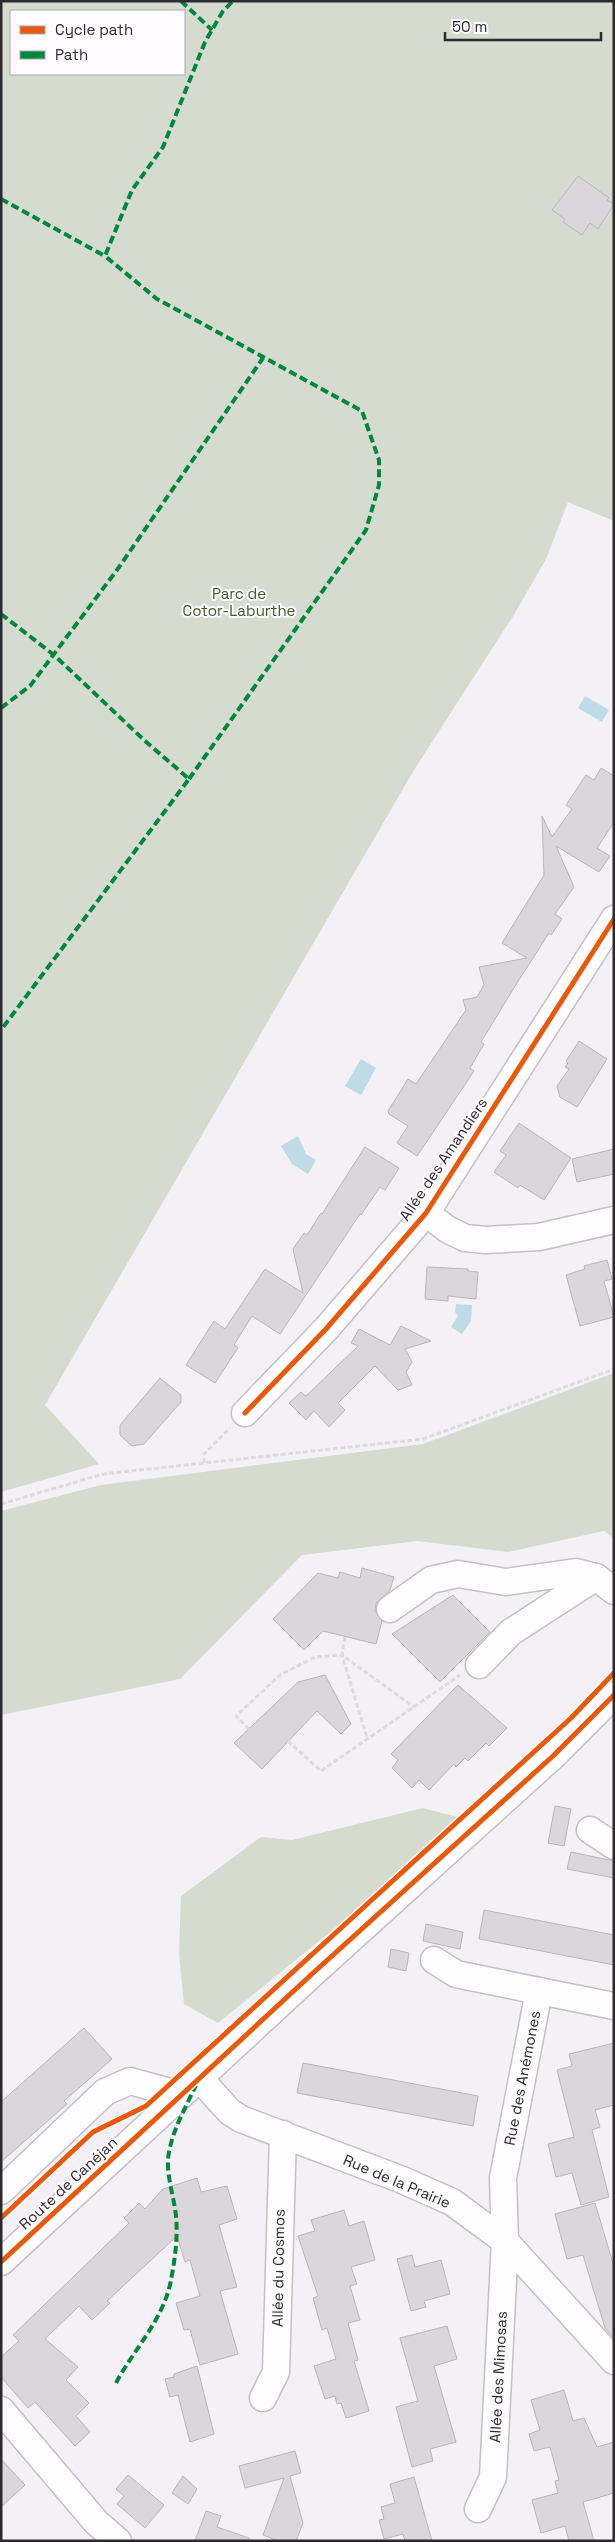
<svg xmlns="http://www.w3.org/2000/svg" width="615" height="2542" viewBox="0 0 615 2542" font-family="'Space Grotesk',sans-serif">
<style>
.green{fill:#d6dbd0;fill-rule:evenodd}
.water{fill:#bfdce6}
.building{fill:#dbd6da;stroke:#b9b5b9}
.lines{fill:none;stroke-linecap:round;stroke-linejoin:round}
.minor-casing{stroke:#c3c0c6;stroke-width:29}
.path{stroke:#dcdcdd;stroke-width:3;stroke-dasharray:5 2.5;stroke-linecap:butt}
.minor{stroke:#fdfdfe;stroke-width:26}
.quiet{stroke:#00873e;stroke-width:4;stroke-dasharray:8 4;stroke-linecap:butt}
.cycleway-casing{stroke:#fdfbfe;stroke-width:8}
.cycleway{stroke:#e8590c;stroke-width:5}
.labels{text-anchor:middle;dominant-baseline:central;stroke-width:4;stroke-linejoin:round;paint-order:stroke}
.park-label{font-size:15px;fill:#445726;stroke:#fdfbfe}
.street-label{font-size:15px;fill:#2c292f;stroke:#fdfbfe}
</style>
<rect width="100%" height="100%" fill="#f3f0f6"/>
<g class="green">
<path d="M1 1H614V521L568 502 546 559 515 613 414 770 45 1405 99 1464 1 1492ZM11 11H184V74H11Z"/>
<polygon points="614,1373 614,1538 604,1531 508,1552 418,1541 302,1555 180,1679 1,1715 1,1511 101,1485 423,1444"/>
<polygon points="423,1808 461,1818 340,1924 218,2023 184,2004 179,1954 181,1896 261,1837 292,1840"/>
</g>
<g class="water">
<polygon points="585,696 609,710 602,722 578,708"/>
<polygon points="361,1059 376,1068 361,1095 345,1086"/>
<polygon points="298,1136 306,1154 316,1160 308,1174 292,1164 281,1146"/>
<polygon points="456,1304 472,1305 471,1321 462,1334 451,1327 458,1316 455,1312"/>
</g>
<g class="building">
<polygon points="578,176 609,198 607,200 614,204 598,229 590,223 582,235 563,222 565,219 552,210"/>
<polygon points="601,768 614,776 614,822 597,848 610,856 599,872 556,846 574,887 555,914 562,919 551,935 549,933 517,983 481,1042 484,1044 470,1068 474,1071 417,1156 397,1143 408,1126 389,1114 388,1111 408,1079 416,1084 466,1010 463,1000 477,997 484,985 479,967 527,958 502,943 544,875 542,816 552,837 572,809 566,805 586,775 594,780"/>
<polygon points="579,1041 607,1059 577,1107 560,1097 557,1086 569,1069 565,1067 568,1063 566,1061"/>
<polygon points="519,1123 571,1158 544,1200 520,1185 518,1188 494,1172 506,1155 500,1151"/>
<polygon points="365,1147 399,1168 385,1190 380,1187 361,1215 360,1214 280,1334 252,1316 234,1345 238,1348 215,1383 186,1365 214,1321 225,1329 265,1269 303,1293 293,1249 304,1233 307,1235 321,1213 322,1214"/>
<polygon points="614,1149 614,1174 577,1182 572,1159"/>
<polygon points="607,1260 612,1279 604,1281 614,1317 580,1326 566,1275 585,1269 584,1266"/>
<polygon points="427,1267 468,1269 468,1271 478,1272 476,1299 448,1296 448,1301 425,1299"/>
<polygon points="401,1326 431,1341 405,1349 412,1362 406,1372 412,1385 398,1390 375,1366 338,1403 345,1410 329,1427 314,1411 306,1420 289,1403 301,1392 306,1396 358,1346 351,1343 359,1329 390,1345"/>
<polygon points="160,1378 181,1395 181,1402 144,1444 132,1446 120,1435 120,1425"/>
<polygon points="362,1568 394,1577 390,1590 376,1603 375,1611 382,1621 376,1644 323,1631 304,1650 273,1619 318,1573 338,1578 340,1572 360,1578"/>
<polygon points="453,1595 490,1632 440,1682 392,1634"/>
<polygon points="325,1675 351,1724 341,1734 317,1711 262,1769 234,1743 298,1682"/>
<polygon points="458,1685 507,1728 489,1746 486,1743 468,1761 465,1758 456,1767 454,1764 429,1790 419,1780 412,1788 392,1768 398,1760 391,1754"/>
<polygon points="555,1806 571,1809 564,1846 548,1843"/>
<polygon points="571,1852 614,1861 614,1878 567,1869"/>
<polygon points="484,1910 614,1935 614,1965 479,1939"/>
<polygon points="426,1924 463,1932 460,1949 423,1941"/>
<polygon points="391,1949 409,1953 406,1971 388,1967"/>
<polygon points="84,2028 112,2059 64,2101 67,2104 1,2162 1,2102"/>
<polygon points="614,2043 614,2105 595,2110 600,2127 592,2130 609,2197 581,2205 572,2173 556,2177 548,2144 574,2137 557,2070 572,2066 569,2054"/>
<polygon points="303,2063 478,2096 473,2126 297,2093"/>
<polygon points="197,2178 201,2192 227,2186 237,2219 219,2225 237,2287 220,2291 238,2354 200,2365 190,2329 184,2330 176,2303 200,2296 190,2260 185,2262 177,2236 107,2301 110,2303 92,2320 79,2306 45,2339 78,2367 66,2380 89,2403 76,2416 90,2432 75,2446 35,2402 28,2408 1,2377 1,2357 19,2341 13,2335 129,2223 124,2218 139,2203 145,2209 163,2189"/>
<polygon points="595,2203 614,2267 614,2338 605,2328 583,2255 567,2259 555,2214"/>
<polygon points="344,2210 349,2226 364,2221 375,2260 351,2267 357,2284 350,2286 360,2320 348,2323 358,2360 354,2361 369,2411 346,2418 341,2403 337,2404 335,2396 325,2399 314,2366 336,2359 327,2328 322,2330 313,2298 318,2296 298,2236 315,2231 311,2220"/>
<polygon points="412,2255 415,2267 441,2260 450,2294 424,2301 426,2307 411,2311 397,2259"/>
<polygon points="447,2326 457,2359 434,2366 456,2442 430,2449 433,2461 412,2467 396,2407 418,2401 400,2338"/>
<polygon points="197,2366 214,2434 190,2442 178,2395 170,2397 165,2379 174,2377 174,2374"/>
<polygon points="564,2390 573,2421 584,2418 597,2447 614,2442 614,2493 583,2502 594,2541 569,2541 565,2526 541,2533 532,2500 558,2493 555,2481 559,2480 550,2447 534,2451 529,2434 540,2430 531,2400"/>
<polygon points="295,2451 301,2473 290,2476 303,2523 296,2541 278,2541 263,2535 284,2478 245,2488 239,2466"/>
<polygon points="1,2459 25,2485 1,2507"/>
<polygon points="128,2475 164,2505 145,2528 117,2504 124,2496 116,2489"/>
<polygon points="183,2476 197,2489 188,2504 172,2493"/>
<polygon points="414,2477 432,2541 405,2541 403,2534 384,2539 379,2520 384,2519 381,2507 395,2503 390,2484"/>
<polygon points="206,2511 221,2516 217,2527 249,2538 249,2541 195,2541"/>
</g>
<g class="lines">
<g class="minor-casing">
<g id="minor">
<polyline points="426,1213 447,1229 465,1238 486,1240 539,1237 614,1220"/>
<polyline points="245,1413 326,1329 426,1213 614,919"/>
<polyline points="390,1609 431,1580 458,1574 506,1582 576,1572 596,1577"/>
<polyline points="479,1665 511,1632 596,1577 614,1591"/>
<polyline points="590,1830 614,1846"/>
<polyline points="434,1960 456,1974 539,1991"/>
<polyline points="200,2079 230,2112 241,2119 400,2179 452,2202 505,2241 614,2361"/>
<polyline points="1,2191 105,2092 130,2081 181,2095"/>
<polyline points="1,2262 312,1974 553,1756 614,1695"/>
<polyline points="263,2398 276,2372 283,2134"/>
<polyline points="1,2410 96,2522 118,2541"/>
<polyline points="478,2509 493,2477 505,2241 503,2178 539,1991 614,2006"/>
</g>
</g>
<g class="path">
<polyline points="204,1463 204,1454 230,1428"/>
<polyline points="1,1504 103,1474 423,1439 614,1369"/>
<polyline points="345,1637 342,1655 414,1707"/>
<polyline points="249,1729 236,1716 280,1675 315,1657 342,1655 367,1738"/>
<polyline points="288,1741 321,1771 460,1675"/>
</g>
<use href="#minor" class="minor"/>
<g class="quiet">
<polyline points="181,1 212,30"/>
<polyline points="1,199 105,256"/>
<polyline points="1,614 54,655 144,740 189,779 1,1030"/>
<polyline points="1,708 30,686 117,570 263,358"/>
<polyline points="189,779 366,530 379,485 379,460 362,411 157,299 105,256 132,190 163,147 205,42 223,11 233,1"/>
<path d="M116 2383C134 2349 164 2319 171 2280 175 2259 178 2237 176 2216 174 2197 167 2178 168 2159 171 2132 185 2109 196 2085"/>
</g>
<g class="cycleway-casing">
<g id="cycleway">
<polyline points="245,1413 326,1329 426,1213 614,919"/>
<polyline points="1,2218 93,2132 146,2106 571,1718 614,1673"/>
<polyline points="1,2262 312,1974 553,1756 614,1695"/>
</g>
</g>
<use href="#cycleway" class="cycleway"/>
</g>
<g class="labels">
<g class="park-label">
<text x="239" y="593">Parc de<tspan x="239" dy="17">Cotor-Laburthe</tspan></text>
</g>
<g class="street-label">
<text transform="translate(443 1159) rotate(-56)">Allée des Amandiers</text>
<text transform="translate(522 2078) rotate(-79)">Rue des Anémones</text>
<text transform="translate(397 2181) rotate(23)">Rue de la Prairie</text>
<text transform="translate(68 2183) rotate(-43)">Route de Canéjan</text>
<text transform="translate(278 2268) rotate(-89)">Allée du Cosmos</text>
<text transform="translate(498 2377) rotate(-87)">Allée des Mimosas</text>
</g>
</g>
<rect width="615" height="2542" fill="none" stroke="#2c292f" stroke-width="5"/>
<rect x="10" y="10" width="175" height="65" fill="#fdfbfe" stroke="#a9a7ab"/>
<rect x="20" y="26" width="25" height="8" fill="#e8590c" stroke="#a9a7ab"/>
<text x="55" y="35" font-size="15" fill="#2c292f">Cycle path</text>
<rect x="20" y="51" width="25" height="8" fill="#00873e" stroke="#a9a7ab"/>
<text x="55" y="60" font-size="15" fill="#2c292f">Path</text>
<path d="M445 32v8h156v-8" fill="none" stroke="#2c292f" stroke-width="2.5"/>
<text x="452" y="32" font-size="15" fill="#2c292f" stroke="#fdfbfe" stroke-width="4" paint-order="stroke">50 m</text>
</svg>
